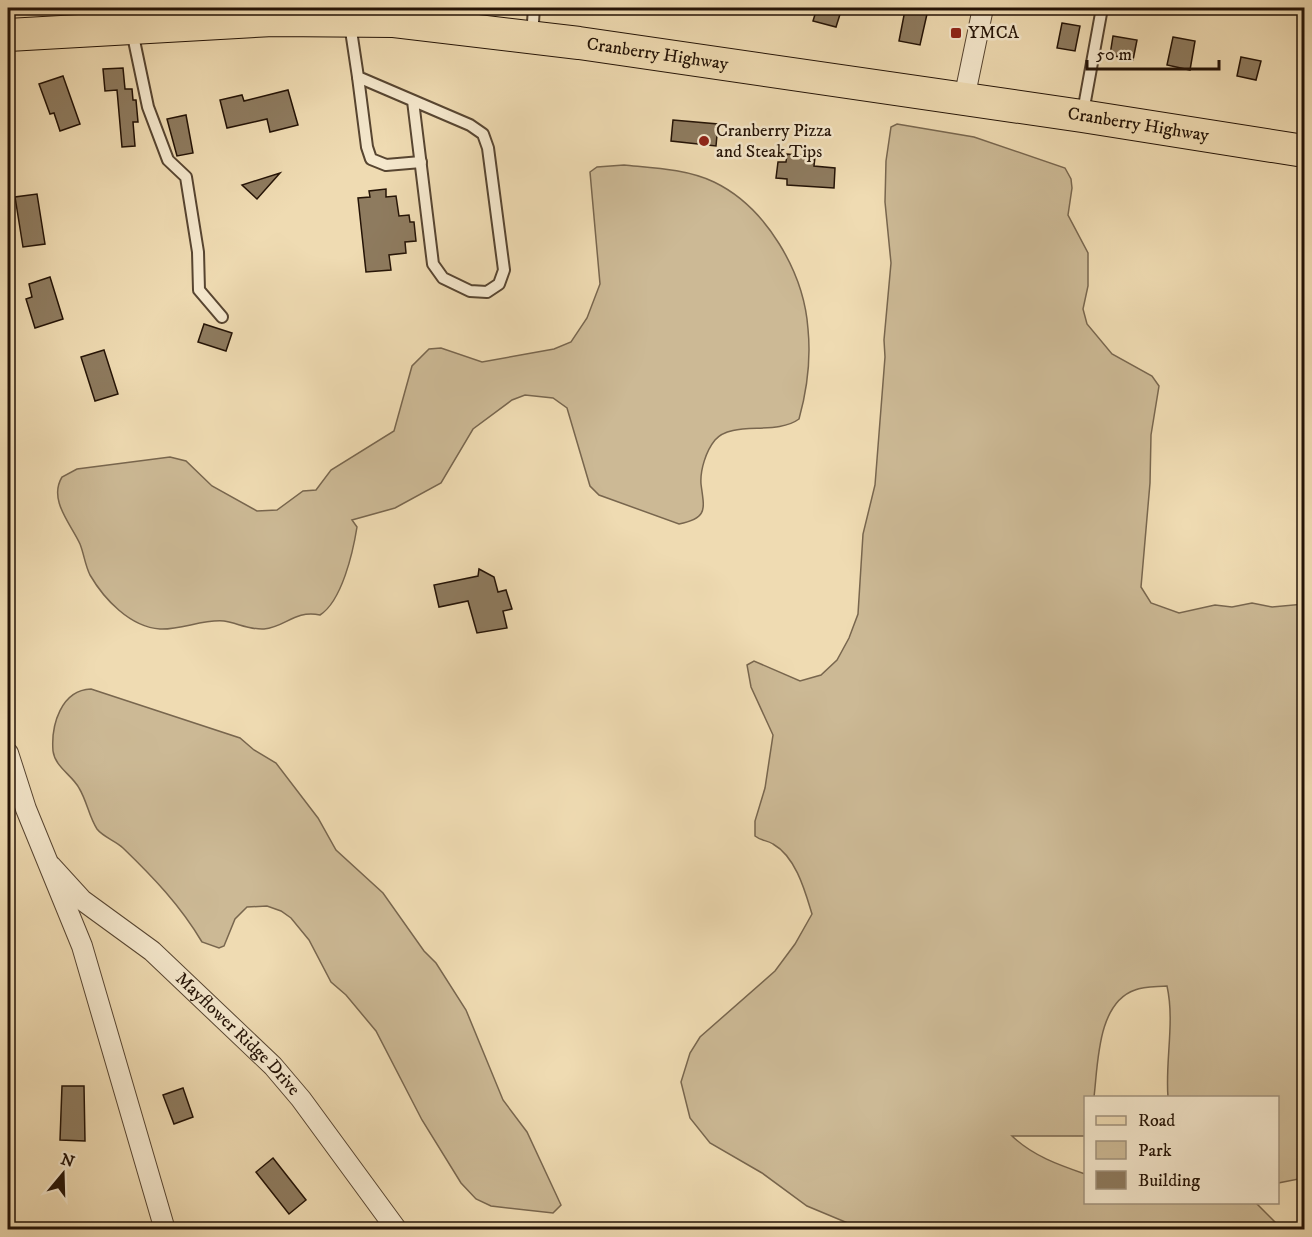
<svg xmlns="http://www.w3.org/2000/svg" width="1312" height="1237" viewBox="0 0 1312 1237" font-family="'IM FELL DW Pica',serif">
<style>
.green{fill:#ccb995;stroke:#78664e;stroke-width:1.5}
.building{fill:#8e7b5f;stroke:#241306;stroke-width:1.5}
.lines{fill:none;stroke-linecap:round;stroke-linejoin:round}
.lane-casing{stroke:#574531;stroke-width:14}
.street-casing{stroke:#574531;stroke-width:22}
.primary-casing{stroke:#241306;stroke-width:34}
.lane{stroke:#f5e8cd;stroke-width:10}
.street{stroke:#f5e8cd;stroke-width:20}
.primary{stroke:#efdbb2;stroke-width:32}
.poi-dot{fill:#8f2418;stroke:#f5e8cd;stroke-width:2}
.labels{text-anchor:middle;dominant-baseline:central;stroke-width:5;stroke-linejoin:round;paint-order:stroke}
.poi-label{font-size:18px;fill:#241306;stroke:#f5e8cd;text-anchor:start}
.street-label{font-size:18px;fill:#241306;stroke:#f5e8cd}
</style>
<rect width="100%" height="100%" fill="#efdbb2"/>
<filter id="stains"><feTurbulence type="fractalNoise" baseFrequency=".00333" numOctaves="4"/><feColorMatrix values="0 0 0 0 .2 0 0 0 0 .09 0 0 0 0 .02 0 0 0 .5 -.17"/></filter>
<radialGradient id="worn" r=".72"><stop offset=".6" stop-color="#630" stop-opacity="0"/><stop offset="1" stop-color="#630" stop-opacity=".3"/></radialGradient>
<g class="green">
<path d="M897 124 974 137 1065 168 1071 179 1072 188 1068 215 1088 253V286L1083 309 1087 324 1112 354 1152 376 1159 386 1151 435 1150 483 1141 587 1151 603 1179 613 1215 605 1232 607 1252 603 1272 607 1304 604V1178L1278 1183V1098L1168 1097C1165 1061 1175 1022 1167 986 1157 987 1144 986 1135 990 1097 1003 1098 1065 1094 1097L1086 1098 1085 1136H1012C1033 1156 1059 1165 1085 1174L1086 1202 1256 1203 1278 1225 1287 1229H862L807 1206 762 1173 710 1143 690 1118 681 1082 690 1053 700 1037 775 971 795 944 812 914C805 891 796 857 773 844 767 840 761 841 755 836V821L765 788 773 735 751 687 747 665 754 661 800 681 821 675 837 660 849 638 858 614 863 534 875 485 885 357 884 340 891 263 885 202 886 161 891 127Z"/>
<path d="M624 165C654 168 686 169 714 182 766 207 804 272 808 329 811 359 807 390 799 419 776 436 732 420 715 440 706 451 700 470 701 484 704 508 709 518 679 524L599 495 590 486 567 408 553 398 525 395 512 400 473 429 441 483 395 508 352 520 357 527C353 552 342 601 320 615 294 610 286 627 264 629 250 630 237 623 224 621 203 619 181 630 160 629 130 627 104 599 90 575 85 565 84 554 80 544 71 524 48 500 62 477L77 469 170 457 186 461 212 486 257 511 277 510 303 491 316 490 331 470 394 431 412 366 429 349 441 348 482 362 554 349 571 342 587 318 600 284 590 172 597 167Z"/>
<path d="M91 689 240 738 254 750 276 763 318 818 336 850 383 893 424 951 436 963 466 1010 503 1100 527 1132 561 1205 553 1213 491 1206 476 1199 461 1183 422 1120 376 1031 346 995 331 982 309 940 291 918 281 911 267 906 247 907 235 919 224 946 219 948 202 942C180 905 153 877 123 848 116 841 103 837 97 829 89 817 87 801 79 788 72 775 55 767 53 751 51 725 61 690 91 689Z"/>
</g>
<g class="building">
<polygon points="817,8 842,8 836,27 813,21"/>
<polygon points="905,10 927,14 920,45 899,41"/>
<polygon points="1062,23 1080,26 1075,51 1057,48"/>
<polygon points="1113,36 1137,40 1133,60 1110,55"/>
<polygon points="1173,37 1195,41 1190,70 1167,65"/>
<polygon points="1241,57 1261,61 1256,80 1237,76"/>
<polygon points="123,68 125,89 132,89 133,100 136,100 138,122 133,122 135,146 122,147 117,90 105,91 103,69"/>
<polygon points="63,76 80,124 60,131 54,113 50,114 39,84"/>
<polygon points="288,90 298,125 270,132 267,119 227,128 220,100 242,95 244,101"/>
<polygon points="186,115 193,153 177,156 167,119"/>
<polygon points="673,120 718,124 716,146 671,141"/>
<polygon points="787,154 815,157 814,166 835,168 834,188 787,185 787,179 776,178 778,162 786,162"/>
<polygon points="280,173 257,199 242,185"/>
<polygon points="386,189 386,197 396,196 399,216 409,215 410,222 414,222 416,241 405,242 406,253 389,255 391,270 366,272 358,198 370,197 369,191"/>
<polygon points="37,194 45,244 23,247 15,197"/>
<polygon points="50,277 63,319 35,328 26,299 32,297 29,284"/>
<polygon points="204,324 232,333 226,351 198,342"/>
<polygon points="104,350 118,394 95,401 81,357"/>
<polygon points="479,569 494,577 498,592 506,590 512,609 503,611 507,628 477,633 468,601 439,607 434,585 478,576"/>
<polygon points="62,1086 84,1086 85,1141 60,1140"/>
<polygon points="183,1088 193,1117 174,1124 163,1095"/>
<polygon points="273,1158 306,1200 289,1214 256,1172"/>
</g>
<g class="lines">
<g class="lane-casing">
<g id="lane">
<polyline points="350,24 358,77 470,125 483,134 488,148 504,270 499,284 487,292 470,291 443,278 433,264 413,101"/>
<polyline points="132,31 148,107 168,160 186,177 198,252 199,290 222,317"/>
<polyline points="532,36 534,8"/>
<polyline points="358,77 367,147 371,159 386,165 421,162"/>
<polyline points="1083,112 1102,8"/>
</g>
</g>
<g class="street-casing">
<g id="street">
<polyline points="964,99 983,8"/>
<polyline points="8,753 26,809 82,946 165,1230"/>
<path id="s1" d="M51 866 82 900 152 951 273 1066 301 1099 397 1230"/>
</g>
</g>
<g class="primary-casing">
<g id="primary">
<path id="s2" d="M8 35 273 20 394 21 579 43 1082 116 1304 151"/>
</g>
</g>
<use href="#lane" class="lane"/>
<use href="#street" class="street"/>
<use href="#primary" class="primary"/>
</g>
<g class="poi-dot">
<rect x="950" y="27" width="12" height="12" rx="3"/>
<circle cx="704" cy="141" r="6"/>
</g>
<g class="labels">
<g class="poi-label">
<text x="968" y="33">YMCA</text>
<text x="716" y="131">Cranberry Pizza<tspan x="716" dy="21">and Steak Tips</tspan></text>
</g>
<g class="street-label">
<text stroke="none"><textPath href="#s2" startOffset="652">Cranberry Highway</textPath></text>
<text stroke="none"><textPath href="#s2" startOffset="1138">Cranberry Highway</textPath></text>
<text stroke="none"><textPath href="#s1" startOffset="252">Mayflower Ridge Drive</textPath></text>
</g>
</g>
<rect width="1312" height="1237" fill="none" stroke="#efdbb2" stroke-width="30"/>
<rect x="9" y="9" width="1294" height="1219" fill="none" stroke="#241306" stroke-width="3"/>
<rect x="15" y="15" width="1282" height="1207" fill="none" stroke="#241306" stroke-width="1.5"/>
<rect x="1084" y="1096" width="195" height="108" fill="#f5e8cd" stroke="#a1937d" stroke-width="1.5"/>
<rect x="1096" y="1116" width="30" height="9" fill="#efdbb2" stroke="#a1937d" stroke-width="1.5"/>
<text x="1138" y="1126" font-size="18" fill="#241306">Road</text>
<rect x="1096" y="1141" width="30" height="18" fill="#ccb995" stroke="#a1937d" stroke-width="1.5"/>
<text x="1138" y="1156" font-size="18" fill="#241306">Park</text>
<rect x="1096" y="1171" width="30" height="18" fill="#8e7b5f" stroke="#a1937d" stroke-width="1.5"/>
<text x="1138" y="1186" font-size="18" fill="#241306">Building</text>
<g transform="translate(63 1174) rotate(19)" stroke="#f5e8cd" stroke-width="4.5" paint-order="stroke">
<path d="M0-4.5L10 22L0 15L-10 22Z" fill="#241306"/>
<text y="-9" font-size="16" font-weight="bold" text-anchor="middle" fill="#241306">N</text>
</g>
<path d="M1087 60v9h132v-9" fill="none" stroke="#241306" stroke-width="3"/>
<text x="1096" y="60" font-size="18" fill="#241306" stroke="#f5e8cd" stroke-width="4.5" paint-order="stroke">50 m</text>
<rect width="100%" height="100%" filter="url(#stains)"/>
<rect width="100%" height="100%" fill="url(#worn)"/>
</svg>
